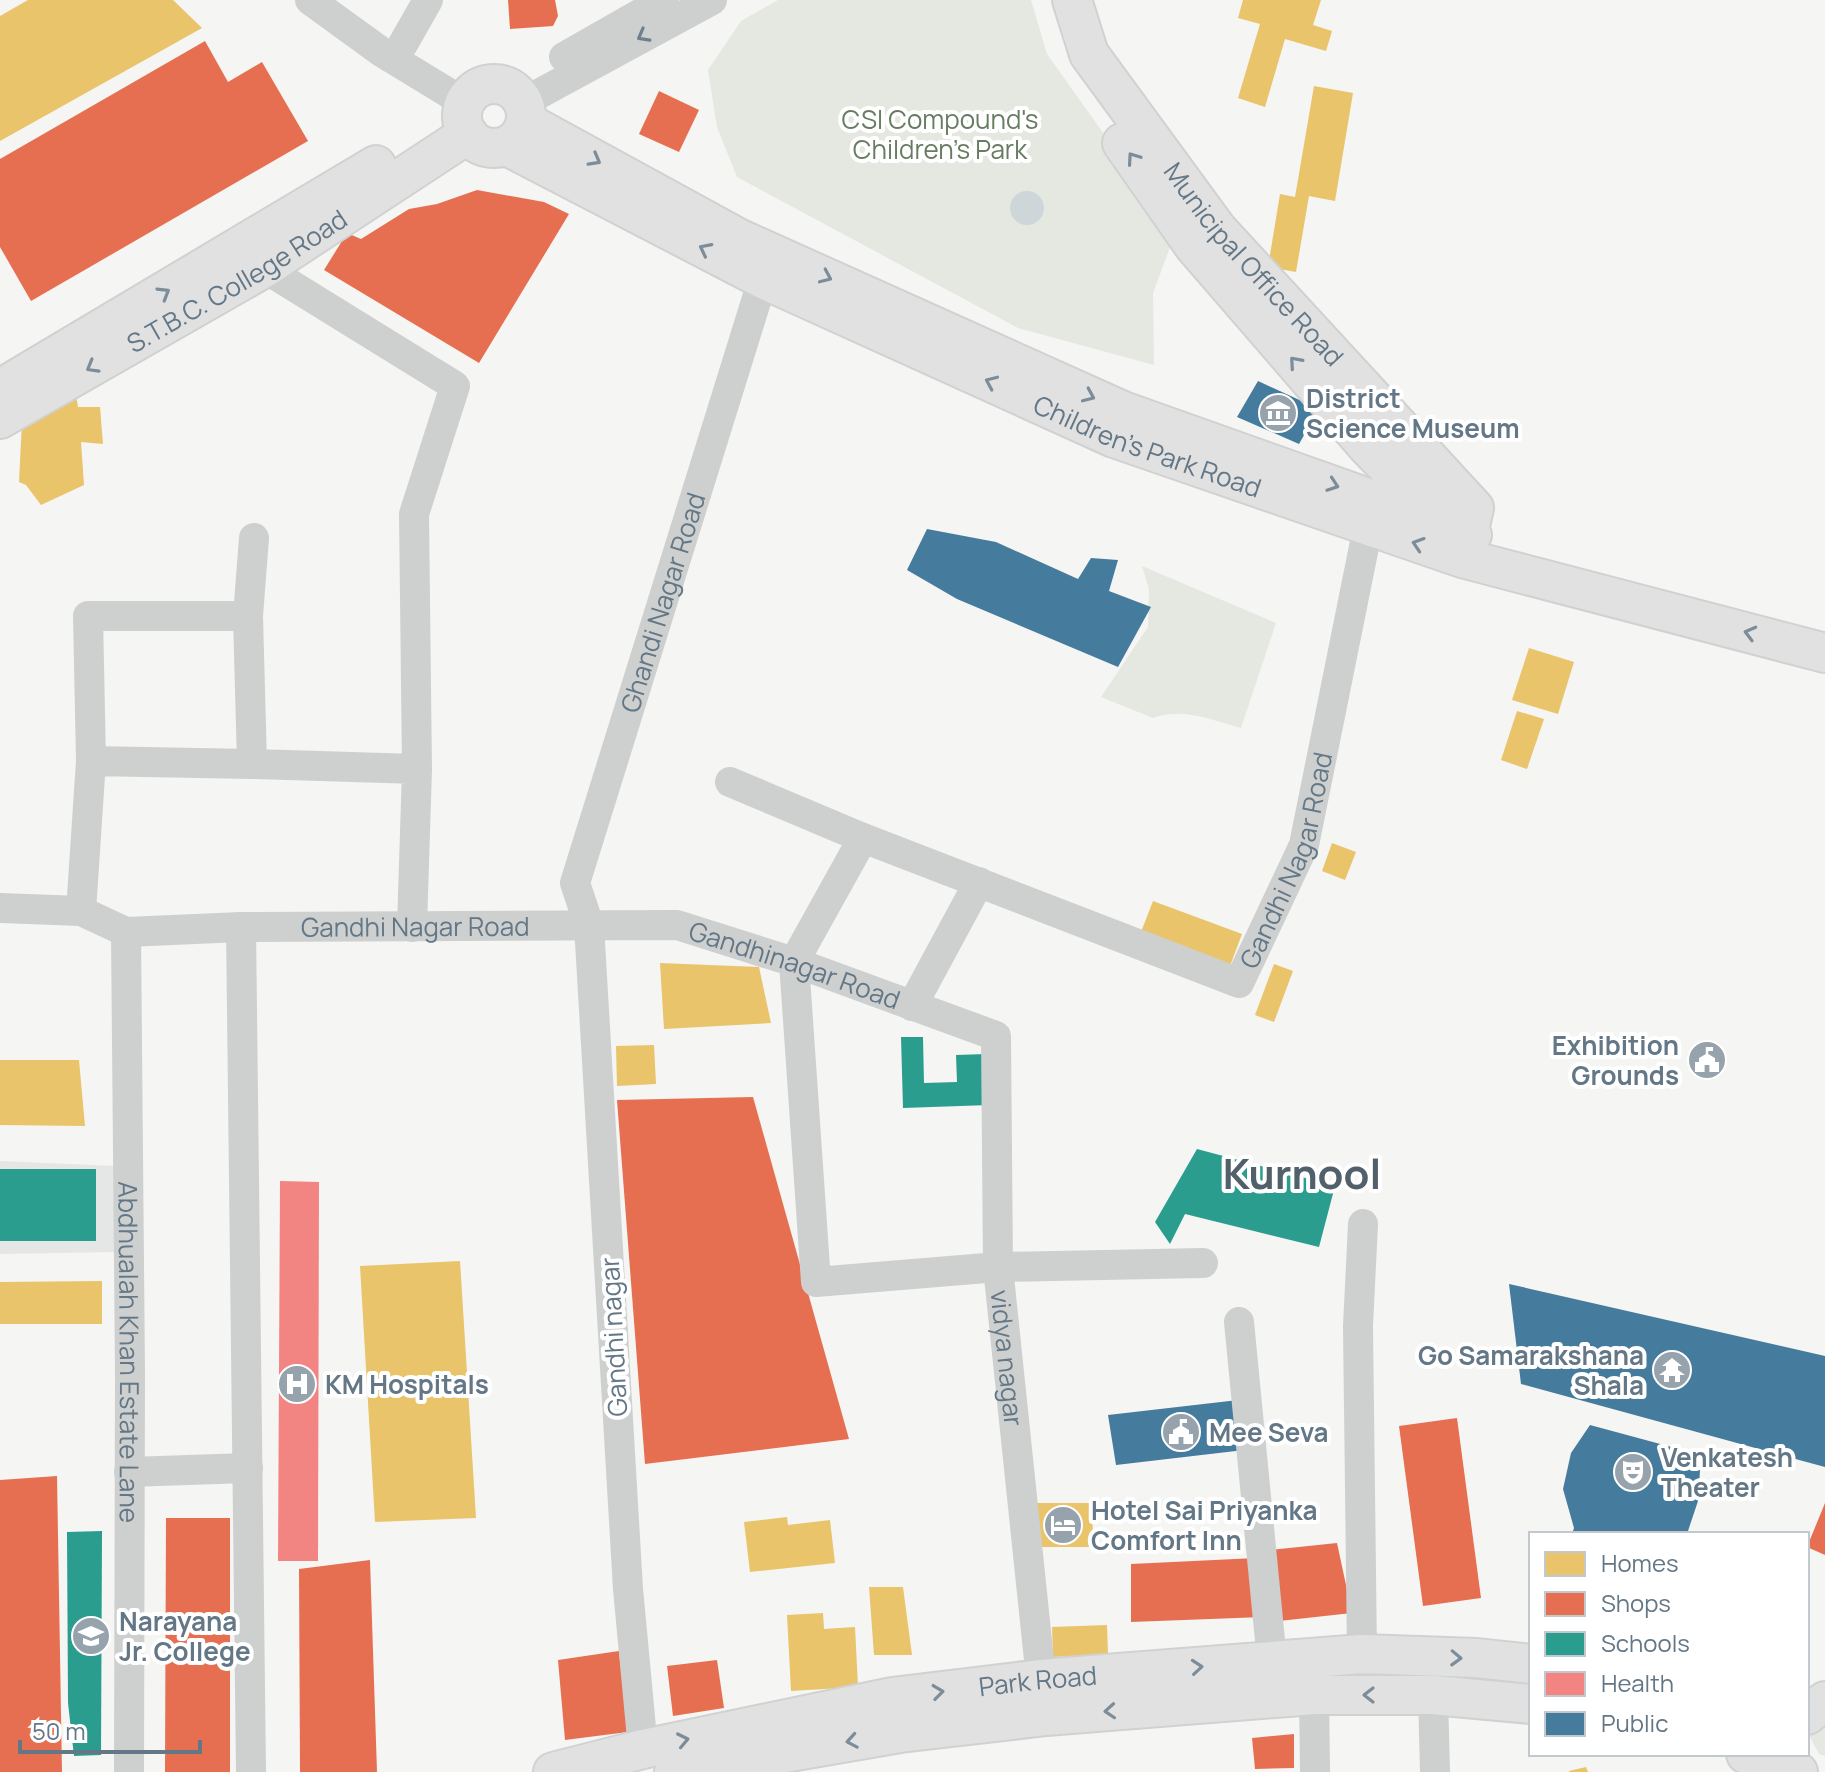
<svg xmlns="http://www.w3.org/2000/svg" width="1825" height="1772" viewBox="0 0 1825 1772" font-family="Manrope,sans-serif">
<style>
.built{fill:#e5e7e6}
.green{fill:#e4e8e1}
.water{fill:#cdd6d8}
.homes{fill:#e9c46a}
.shops{fill:#e76f51}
.schools{fill:#2a9d8f}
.health{fill:#f28482}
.public{fill:#457b9d}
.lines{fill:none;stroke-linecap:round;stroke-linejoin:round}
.major-casing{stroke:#d0d2d2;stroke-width:42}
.minor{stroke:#ced0d0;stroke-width:30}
.major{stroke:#e1e1e2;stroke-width:38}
.oneway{stroke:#6e808d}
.oneway2{stroke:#7c8c98}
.labels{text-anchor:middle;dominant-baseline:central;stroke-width:8;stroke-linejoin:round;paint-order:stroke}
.park-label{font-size:26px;fill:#687c62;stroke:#fff}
.street-label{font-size:26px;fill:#637786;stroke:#fff}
.poi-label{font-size:26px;font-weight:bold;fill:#637786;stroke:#fff;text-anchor:start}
.town-label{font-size:42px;font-weight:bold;fill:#51606a;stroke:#fff}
</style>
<rect width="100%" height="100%" fill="#f5f5f3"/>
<polygon class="built" points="0,1161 117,1166 116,1252 0,1254"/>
<g class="green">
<polygon points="778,0 1031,0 1047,54 1175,234 1153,293 1154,365 1018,328 737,177 717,127 708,70 741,21"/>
<path d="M1142 566 1276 623 1241 728C1212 720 1182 707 1153 718L1101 697 1148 627 1149 589Z"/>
<polygon points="1825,1720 1825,1756 1819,1754 1810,1737 1816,1724"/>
</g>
<circle class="water" cx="1027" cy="208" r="17"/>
<g class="homes">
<polygon points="28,0 173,0 202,28 0,141 0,16"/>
<polygon points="1243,0 1321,0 1313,25 1332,31 1326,51 1285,39 1265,107 1238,98 1260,24 1238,18"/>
<polygon points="1314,86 1353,93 1335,201 1309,196 1296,272 1268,267 1280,194 1295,197"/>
<polygon points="76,395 78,407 100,407 103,444 81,442 84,485 41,505 26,485 19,482 22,421"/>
<polygon points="1529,648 1574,662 1558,714 1512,700"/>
<polygon points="1517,711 1544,719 1527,769 1501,760"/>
<polygon points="1332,843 1356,852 1345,880 1322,871"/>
<polygon points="1153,901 1242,934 1230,966 1141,932"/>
<polygon points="660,963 759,967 771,1023 664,1029"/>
<polygon points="1274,964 1293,971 1274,1022 1255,1015"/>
<polygon points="654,1045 656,1084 617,1086 616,1046"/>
<polygon points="0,1060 79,1060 85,1126 0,1125"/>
<polygon points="460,1261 476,1518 375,1522 360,1266"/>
<polygon points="102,1281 102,1324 0,1324 0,1282"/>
<polygon points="1032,1503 1091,1503 1094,1547 1034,1547"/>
<polygon points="787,1517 788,1525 830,1520 835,1563 750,1572 744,1522"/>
<polygon points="869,1587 903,1587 912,1655 874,1655"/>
<polygon points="823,1613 824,1629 855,1627 858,1687 791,1691 787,1615"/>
<polygon points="1107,1625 1108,1654 1053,1657 1052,1627"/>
<polygon points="1586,1767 1588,1772 1569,1772 1569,1771"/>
</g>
<g class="shops">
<polygon points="508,0 555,0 558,16 553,26 510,29"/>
<polygon points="205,41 228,82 262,62 308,141 31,301 0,247 0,159"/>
<polygon points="659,91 699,110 679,152 639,134"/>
<polygon points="477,190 544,202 569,214 479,363 324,270 347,233 361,239 409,209 437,204"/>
<polygon points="753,1097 849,1439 645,1464 617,1100"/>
<polygon points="1457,1418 1481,1598 1423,1606 1399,1426"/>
<polygon points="57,1476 62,1772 0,1772 0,1480"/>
<polygon points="1825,1503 1825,1555 1807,1547"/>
<polygon points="166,1518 230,1518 230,1772 165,1772"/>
<polygon points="1337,1543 1352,1613 1269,1622 1261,1551"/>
<polygon points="1256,1558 1263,1617 1131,1622 1131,1564"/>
<polygon points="370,1560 377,1772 300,1772 299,1569"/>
<polygon points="619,1651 628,1732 565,1740 558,1660"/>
<polygon points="717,1660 724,1708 673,1716 667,1666"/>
<polygon points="1294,1734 1294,1768 1255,1769 1252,1738"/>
</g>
<g class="schools">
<polygon points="901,1037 923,1037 924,1083 957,1082 956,1055 987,1054 989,1105 903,1108"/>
<polygon points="1197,1149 1335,1186 1319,1247 1185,1214 1170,1244 1155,1222"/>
<rect x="0" y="1169" width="96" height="72"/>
<polygon points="102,1531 101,1755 74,1756 68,1703 67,1532"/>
</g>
<polygon class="health" points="280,1181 319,1182 318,1561 278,1561"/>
<g class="public">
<polygon points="1258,381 1319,409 1299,444 1237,417"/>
<polygon points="927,529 996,542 1078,579 1091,558 1118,560 1109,591 1151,607 1118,667 957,599 907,570"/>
<polygon points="1509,1284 1825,1356 1825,1467 1521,1384"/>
<polygon points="1247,1399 1253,1449 1116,1465 1108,1415"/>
<polygon points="1590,1425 1701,1455 1698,1501 1687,1534 1572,1534 1574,1528 1563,1489 1571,1453"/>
</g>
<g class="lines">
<g class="major-casing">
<g id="major">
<path id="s5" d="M1072 0 1089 54 1217 229 1474 508 1463 556"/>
<circle cx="494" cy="116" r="32"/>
<polyline points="526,122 738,238 1123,411 1472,535"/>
<polyline points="1122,143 1194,246 1367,446 1406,486 1441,513"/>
<path id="s6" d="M507 146 763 279 1114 438 1462 558 1825 653"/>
<polyline points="0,389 376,165"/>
<path id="s7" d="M0 419 264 268 468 134"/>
<polyline points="1807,1715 1825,1701"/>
<polyline points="1746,1754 1798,1772"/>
<path id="s8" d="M553 1772 643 1749 892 1697 1041 1679 1362 1654 1477 1658 1531 1664"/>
<polyline points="674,1772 900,1733 1046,1716 1314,1695 1433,1695 1531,1704"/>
</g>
</g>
<g class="minor">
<polyline points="310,0 383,53 465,103"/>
<polyline points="403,44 428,0"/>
<polyline points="564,57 664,0"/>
<polyline points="524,102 712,0"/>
<polyline points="264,268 455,386 414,514 417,769"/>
<polyline points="254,538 248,616 252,764 417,769 412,927"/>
<polyline points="91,761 88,616 248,616"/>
<path id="s1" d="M730 782 863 838 1239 983 1304 845 1368 527"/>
<polyline points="863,838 794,962 816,1282 998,1267 1203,1263"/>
<path id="s2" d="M0 908 81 911 126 932 241 927 677 925 794 962 996 1036 998 1267 1041 1679"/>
<polyline points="81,911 91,761 252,764"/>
<polyline points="241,927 251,1772"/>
<path id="s3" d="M126 932 130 1374 129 1772"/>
<polyline points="912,1006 979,882"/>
<polyline points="1239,1322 1272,1661"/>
<polyline points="129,1472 248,1468"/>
<polyline points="1362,1654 1358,1326 1363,1224"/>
<polyline points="1314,1695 1315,1772"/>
<polyline points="1433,1695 1435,1772"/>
<path id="s4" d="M643 1749 628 1589 589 925 575 883 763 279"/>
</g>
<use href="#major" class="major"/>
</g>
<defs><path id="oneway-chevron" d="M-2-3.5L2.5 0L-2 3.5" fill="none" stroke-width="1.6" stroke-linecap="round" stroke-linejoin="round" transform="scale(2)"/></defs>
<use class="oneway" href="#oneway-chevron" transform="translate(643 36) rotate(151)"/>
<g class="oneway2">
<use href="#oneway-chevron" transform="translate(1133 158) rotate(-125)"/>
<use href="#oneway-chevron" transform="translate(595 160) rotate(29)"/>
<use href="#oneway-chevron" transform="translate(705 249) rotate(-153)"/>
<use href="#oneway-chevron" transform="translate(826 277) rotate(24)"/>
<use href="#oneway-chevron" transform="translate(164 293) rotate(-31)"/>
<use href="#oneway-chevron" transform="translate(1295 362) rotate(-131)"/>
<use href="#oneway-chevron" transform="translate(92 367) rotate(150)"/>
<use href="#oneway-chevron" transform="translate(991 382) rotate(-156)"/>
<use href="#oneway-chevron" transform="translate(1089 396) rotate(24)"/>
<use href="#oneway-chevron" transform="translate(1333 485) rotate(19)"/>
<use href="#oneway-chevron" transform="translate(1418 544) rotate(-162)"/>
<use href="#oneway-chevron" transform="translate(1750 633) rotate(-165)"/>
<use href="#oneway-chevron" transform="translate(1456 1658) rotate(2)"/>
<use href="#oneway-chevron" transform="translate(1197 1667) rotate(-5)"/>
<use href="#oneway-chevron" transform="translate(938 1692) rotate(-7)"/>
<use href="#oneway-chevron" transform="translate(1369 1695) rotate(180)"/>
<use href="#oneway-chevron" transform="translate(1110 1711) rotate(176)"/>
<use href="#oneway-chevron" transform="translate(683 1740) rotate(-12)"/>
<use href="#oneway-chevron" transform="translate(852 1741) rotate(170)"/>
</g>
<defs>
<g id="museum-disc" transform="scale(2)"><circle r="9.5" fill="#96a3ac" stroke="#fff"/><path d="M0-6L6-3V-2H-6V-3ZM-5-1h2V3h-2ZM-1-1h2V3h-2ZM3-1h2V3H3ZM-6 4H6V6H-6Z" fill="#fff"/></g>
<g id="civic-disc" transform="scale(2)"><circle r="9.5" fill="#96a3ac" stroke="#fff"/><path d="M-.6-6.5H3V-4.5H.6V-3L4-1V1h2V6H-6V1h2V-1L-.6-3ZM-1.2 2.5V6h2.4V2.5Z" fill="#fff"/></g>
<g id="temple-disc" transform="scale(2)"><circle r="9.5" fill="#96a3ac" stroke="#fff"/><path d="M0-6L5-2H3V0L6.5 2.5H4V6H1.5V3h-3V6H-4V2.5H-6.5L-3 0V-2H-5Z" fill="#fff"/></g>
<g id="hospital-disc" transform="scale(2)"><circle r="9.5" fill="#96a3ac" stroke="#fff"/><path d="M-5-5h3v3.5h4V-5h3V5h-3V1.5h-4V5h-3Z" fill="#fff"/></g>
<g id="theatre-disc" transform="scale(2)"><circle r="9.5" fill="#96a3ac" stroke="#fff"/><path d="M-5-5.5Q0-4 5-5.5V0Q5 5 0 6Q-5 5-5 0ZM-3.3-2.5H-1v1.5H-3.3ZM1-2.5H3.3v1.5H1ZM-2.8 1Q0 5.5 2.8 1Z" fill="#fff"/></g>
<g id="hotel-disc" transform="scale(2)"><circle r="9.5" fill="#96a3ac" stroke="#fff"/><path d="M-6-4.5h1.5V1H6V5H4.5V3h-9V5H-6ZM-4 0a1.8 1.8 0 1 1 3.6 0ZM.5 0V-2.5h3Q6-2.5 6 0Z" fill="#fff"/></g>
<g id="school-disc" transform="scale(2)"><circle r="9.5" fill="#96a3ac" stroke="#fff"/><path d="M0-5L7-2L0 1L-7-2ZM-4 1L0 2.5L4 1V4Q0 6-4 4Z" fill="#fff"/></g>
</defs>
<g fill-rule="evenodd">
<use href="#museum-disc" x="1278" y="413"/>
<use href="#civic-disc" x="1707" y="1060"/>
<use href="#temple-disc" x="1672" y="1370"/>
<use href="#hospital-disc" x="297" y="1384"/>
<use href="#civic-disc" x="1181" y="1432"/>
<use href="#theatre-disc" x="1633" y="1472"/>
<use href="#hotel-disc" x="1063" y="1525"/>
<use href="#school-disc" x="91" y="1636"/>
</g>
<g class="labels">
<g class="park-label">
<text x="940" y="119">CSI Compound's<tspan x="940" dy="30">Children's Park</tspan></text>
</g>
<g class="street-label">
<text stroke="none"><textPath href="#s5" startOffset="324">Municipal Office Road</textPath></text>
<text stroke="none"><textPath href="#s7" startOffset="274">S.T.B.C. College Road</textPath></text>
<text stroke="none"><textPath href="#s6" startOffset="708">Children's Park Road</textPath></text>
<text stroke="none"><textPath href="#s4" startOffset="1164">Ghandi Nagar Road</textPath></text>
<text stroke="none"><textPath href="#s1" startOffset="680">Gandhi Nagar Road</textPath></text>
<text stroke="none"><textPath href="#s2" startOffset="420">Gandhi Nagar Road</textPath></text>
<text stroke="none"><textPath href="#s2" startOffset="806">Gandhinagar Road</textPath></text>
<text transform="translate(613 1337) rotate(-93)">Gandhi nagar</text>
<text stroke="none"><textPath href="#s3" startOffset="420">Abdhualah Khan Estate Lane</textPath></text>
<text stroke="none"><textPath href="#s2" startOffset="1342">vidya nagar</textPath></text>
<text stroke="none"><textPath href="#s8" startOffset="494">Park Road</textPath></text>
</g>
<g class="poi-label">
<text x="1306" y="398">District<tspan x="1306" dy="30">Science Museum</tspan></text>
<text x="1679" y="1045" text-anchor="end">Exhibition<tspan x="1679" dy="30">Grounds</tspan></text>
<text x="1644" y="1355" text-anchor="end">Go Samarakshana<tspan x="1644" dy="30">Shala</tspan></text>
<text x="325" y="1384">KM Hospitals</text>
<text x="1209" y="1432">Mee Seva</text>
<text x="1661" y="1457">Venkatesh<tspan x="1661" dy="30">Theater</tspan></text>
<text x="1091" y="1510">Hotel Sai Priyanka<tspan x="1091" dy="30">Comfort Inn</tspan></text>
<text x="119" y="1621">Narayana<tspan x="119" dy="30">Jr. College</tspan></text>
</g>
<g class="town-label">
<text x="1302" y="1173">Kurnool</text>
</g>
</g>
<rect x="1529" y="1532" width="280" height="224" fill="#ffffff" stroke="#c1c9cf" stroke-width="2"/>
<rect x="1545" y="1552" width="40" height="24" fill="#e9c46a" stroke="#c1c9cf" stroke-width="2"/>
<text x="1601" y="1572" font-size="24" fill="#637786">Homes</text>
<rect x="1545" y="1592" width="40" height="24" fill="#e76f51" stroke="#c1c9cf" stroke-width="2"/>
<text x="1601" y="1612" font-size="24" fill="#637786">Shops</text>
<rect x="1545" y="1632" width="40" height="24" fill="#2a9d8f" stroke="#c1c9cf" stroke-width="2"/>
<text x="1601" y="1652" font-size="24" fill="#637786">Schools</text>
<rect x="1545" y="1672" width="40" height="24" fill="#f28482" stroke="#c1c9cf" stroke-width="2"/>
<text x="1601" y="1692" font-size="24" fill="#637786">Health</text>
<rect x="1545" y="1712" width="40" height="24" fill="#457b9d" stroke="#c1c9cf" stroke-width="2"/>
<text x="1601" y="1732" font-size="24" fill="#637786">Public</text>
<path d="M20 1740v12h180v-12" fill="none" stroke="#637786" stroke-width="4"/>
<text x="32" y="1740" font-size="24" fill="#637786" stroke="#ffffff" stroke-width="6" paint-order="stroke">50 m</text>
</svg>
